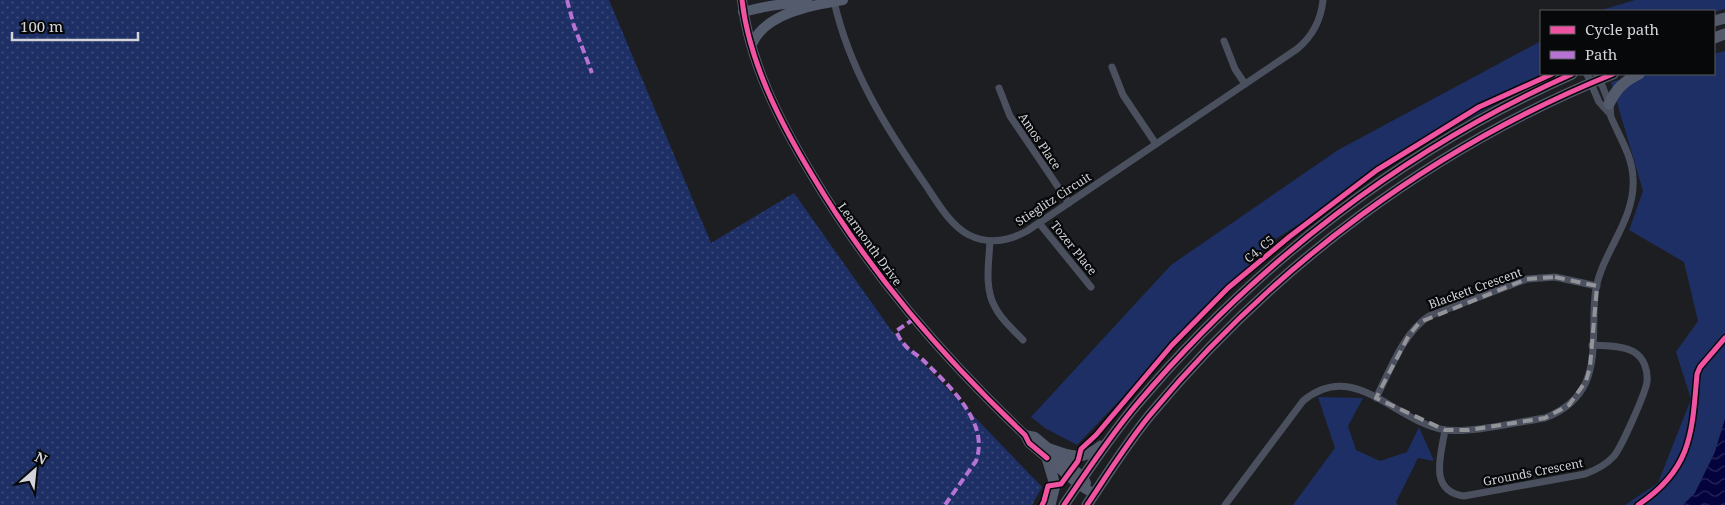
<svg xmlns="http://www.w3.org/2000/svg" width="1725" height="505" viewBox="0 0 1725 505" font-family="'Noto Serif',serif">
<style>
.grass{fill:url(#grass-dots)}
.park{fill:#1d2f65}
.water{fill:url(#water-waves)}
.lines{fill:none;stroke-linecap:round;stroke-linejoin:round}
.street{stroke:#4a505e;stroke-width:7}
.secondary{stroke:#545b6d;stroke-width:10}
.primary{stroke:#535a6c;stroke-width:11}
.quiet{stroke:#b673d3;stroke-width:4;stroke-dasharray:8 4;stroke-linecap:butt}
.cycleway-casing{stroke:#07080a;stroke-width:8}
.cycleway{stroke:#f153a3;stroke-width:5}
.marked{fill:none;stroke:#939499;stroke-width:4;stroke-dasharray:10 6;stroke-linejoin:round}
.labels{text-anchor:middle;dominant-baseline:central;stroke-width:4.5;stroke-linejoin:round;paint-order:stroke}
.street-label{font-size:12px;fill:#d2d4d9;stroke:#07080a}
</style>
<defs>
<pattern id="grass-dots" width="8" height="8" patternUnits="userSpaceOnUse" patternTransform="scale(1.25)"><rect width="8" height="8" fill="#1d2f65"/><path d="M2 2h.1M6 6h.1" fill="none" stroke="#3d4c7a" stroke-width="1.8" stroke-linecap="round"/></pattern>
<pattern id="water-waves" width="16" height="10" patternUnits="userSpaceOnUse" patternTransform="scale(1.25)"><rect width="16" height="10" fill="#04033e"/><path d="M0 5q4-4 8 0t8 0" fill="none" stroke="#282759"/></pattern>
</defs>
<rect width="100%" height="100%" fill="#1d1e22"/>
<polygon class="grass" points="0,0 609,0 711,243 794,193 891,330 1042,487 1032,505 0,505"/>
<g class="park">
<polygon points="1635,0 1725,0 1725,9 1714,12 1598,11"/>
<polygon points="1541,41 1541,74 1550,74 1434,138 1271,242 1077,445 1045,428 1031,417 1171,265 1338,150"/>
<polygon points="1725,51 1725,419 1715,452 1695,493 1683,505 1625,505 1658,483 1691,399 1676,352 1698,321 1684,262 1629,230 1643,191 1611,82 1642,74 1714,74 1714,54"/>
<polygon points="1318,397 1363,398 1348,426 1356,450 1380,461 1407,452 1419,427 1434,461 1418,458 1396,502 1398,505 1293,505 1335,448"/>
</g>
<polygon class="water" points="1725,419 1725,505 1683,505 1695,493 1715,452"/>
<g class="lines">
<g class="street">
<path d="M834 1C849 69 886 128 925 184 937 202 950 225 969 235 989 245 1009 241 1027 231L1297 49C1313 36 1321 20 1323 0"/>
<polyline points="1224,41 1235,69 1245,84"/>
<polyline points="1112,67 1123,95 1156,144"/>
<polyline points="1587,74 1599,102 1610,114"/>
<polyline points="999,88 1010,116 1069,203"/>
<polyline points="1039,223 1091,287"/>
<path d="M990 241C989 262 984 288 995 307 1001 320 1014 330 1023 340"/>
<path d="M1376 398C1390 371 1403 333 1429 316L1527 279 1555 277 1597 286"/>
<path d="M1445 430C1441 455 1428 491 1464 496L1585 474C1596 470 1606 465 1614 456 1622 446 1645 394 1647 382 1648 370 1644 358 1634 352 1623 345 1604 346 1592 345"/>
<path d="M1225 505 1303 401C1355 358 1394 422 1446 430 1473 433 1517 422 1545 418 1563 411 1578 400 1586 382 1598 355 1591 317 1596 288 1604 249 1636 219 1633 177 1632 156 1619 136 1611 117 1610 113 1611 110 1610 106 1606 95 1602 84 1597 74"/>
</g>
<g class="secondary">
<path d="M742 0C749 62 780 122 812 175 871 274 942 356 1025 435L1029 443 1078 484 1094 494"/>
<path d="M743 12C765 6 786 2 809 4"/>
<path d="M752 44C765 13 813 5 843 0"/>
<polyline points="1025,435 1035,437 1083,477 1086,483"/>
</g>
<g class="primary">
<polyline points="1714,21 1725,18"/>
<polyline points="1714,38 1725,34"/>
<path d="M1609 104C1616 89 1624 81 1639 74"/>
<path d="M1047 448C1069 456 1081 462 1101 446"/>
<polyline points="1047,458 1055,485 1050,505"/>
<path d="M1064 505C1087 471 1110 436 1137 404 1256 263 1404 149 1572 74"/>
<path d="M1087 505C1107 475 1127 443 1150 415 1273 266 1434 146 1613 74"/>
</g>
<g class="quiet">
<polyline points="567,0 574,26 592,73"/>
<path d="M914 319 896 331C898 335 900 340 904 344 909 351 918 355 924 361 949 386 990 422 976 461L945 505"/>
</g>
<g class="cycleway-casing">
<g id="cycleway">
<path d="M742 0C749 62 780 122 812 175 871 274 942 356 1025 435L1029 443 1047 458"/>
<polyline points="1042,505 1044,501 1048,486 1061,484 1078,461 1081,449 1096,435 1172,345 1228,288 1289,237 1377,170 1479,107 1552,74"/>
<path d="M1064 505C1087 471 1110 436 1137 404 1256 263 1404 149 1572 74"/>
<path d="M1087 505C1107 475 1127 443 1150 415 1273 266 1434 146 1613 74"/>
<path d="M1638 505C1692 469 1692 433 1697 374L1700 367 1725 338"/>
</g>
</g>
<use href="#cycleway" class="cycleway"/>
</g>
<path class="marked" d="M1555 277 1597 286 1590 367 1586 381 1569 405 1545 418 1469 430H1445L1376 398 1409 335 1420 322 1527 279Z"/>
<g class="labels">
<g class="street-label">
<text transform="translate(1040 141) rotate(56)">Amos Place</text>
<text transform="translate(1053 199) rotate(-33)">Stieglitz Circuit</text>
<text transform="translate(870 244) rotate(54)">Learmonth Drive</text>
<text transform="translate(1074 248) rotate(51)">Tozer Place</text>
<text transform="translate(1259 249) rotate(-40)">C4, C5</text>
<text transform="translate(1475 288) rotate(-20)">Blackett Crescent</text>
<text transform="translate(1533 472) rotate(-11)">Grounds Crescent</text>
</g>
</g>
<rect x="1540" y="10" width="175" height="65" fill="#07080a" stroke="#585a5d"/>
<rect x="1550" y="26" width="25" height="8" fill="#f153a3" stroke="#585a5d"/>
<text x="1585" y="35" font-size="15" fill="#d2d4d9">Cycle path</text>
<rect x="1550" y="51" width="25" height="8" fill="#b673d3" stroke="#585a5d"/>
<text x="1585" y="60" font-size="15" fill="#d2d4d9">Path</text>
<g transform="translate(35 470) rotate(27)" stroke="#07080a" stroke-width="4" paint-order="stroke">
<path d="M0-4L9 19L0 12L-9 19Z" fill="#d2d4d9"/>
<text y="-8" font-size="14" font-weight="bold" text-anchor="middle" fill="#d2d4d9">N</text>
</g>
<path d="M12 32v8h126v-8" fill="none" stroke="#d2d4d9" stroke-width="2.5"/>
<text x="20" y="32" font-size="15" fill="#d2d4d9" stroke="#07080a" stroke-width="4" paint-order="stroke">100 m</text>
</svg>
